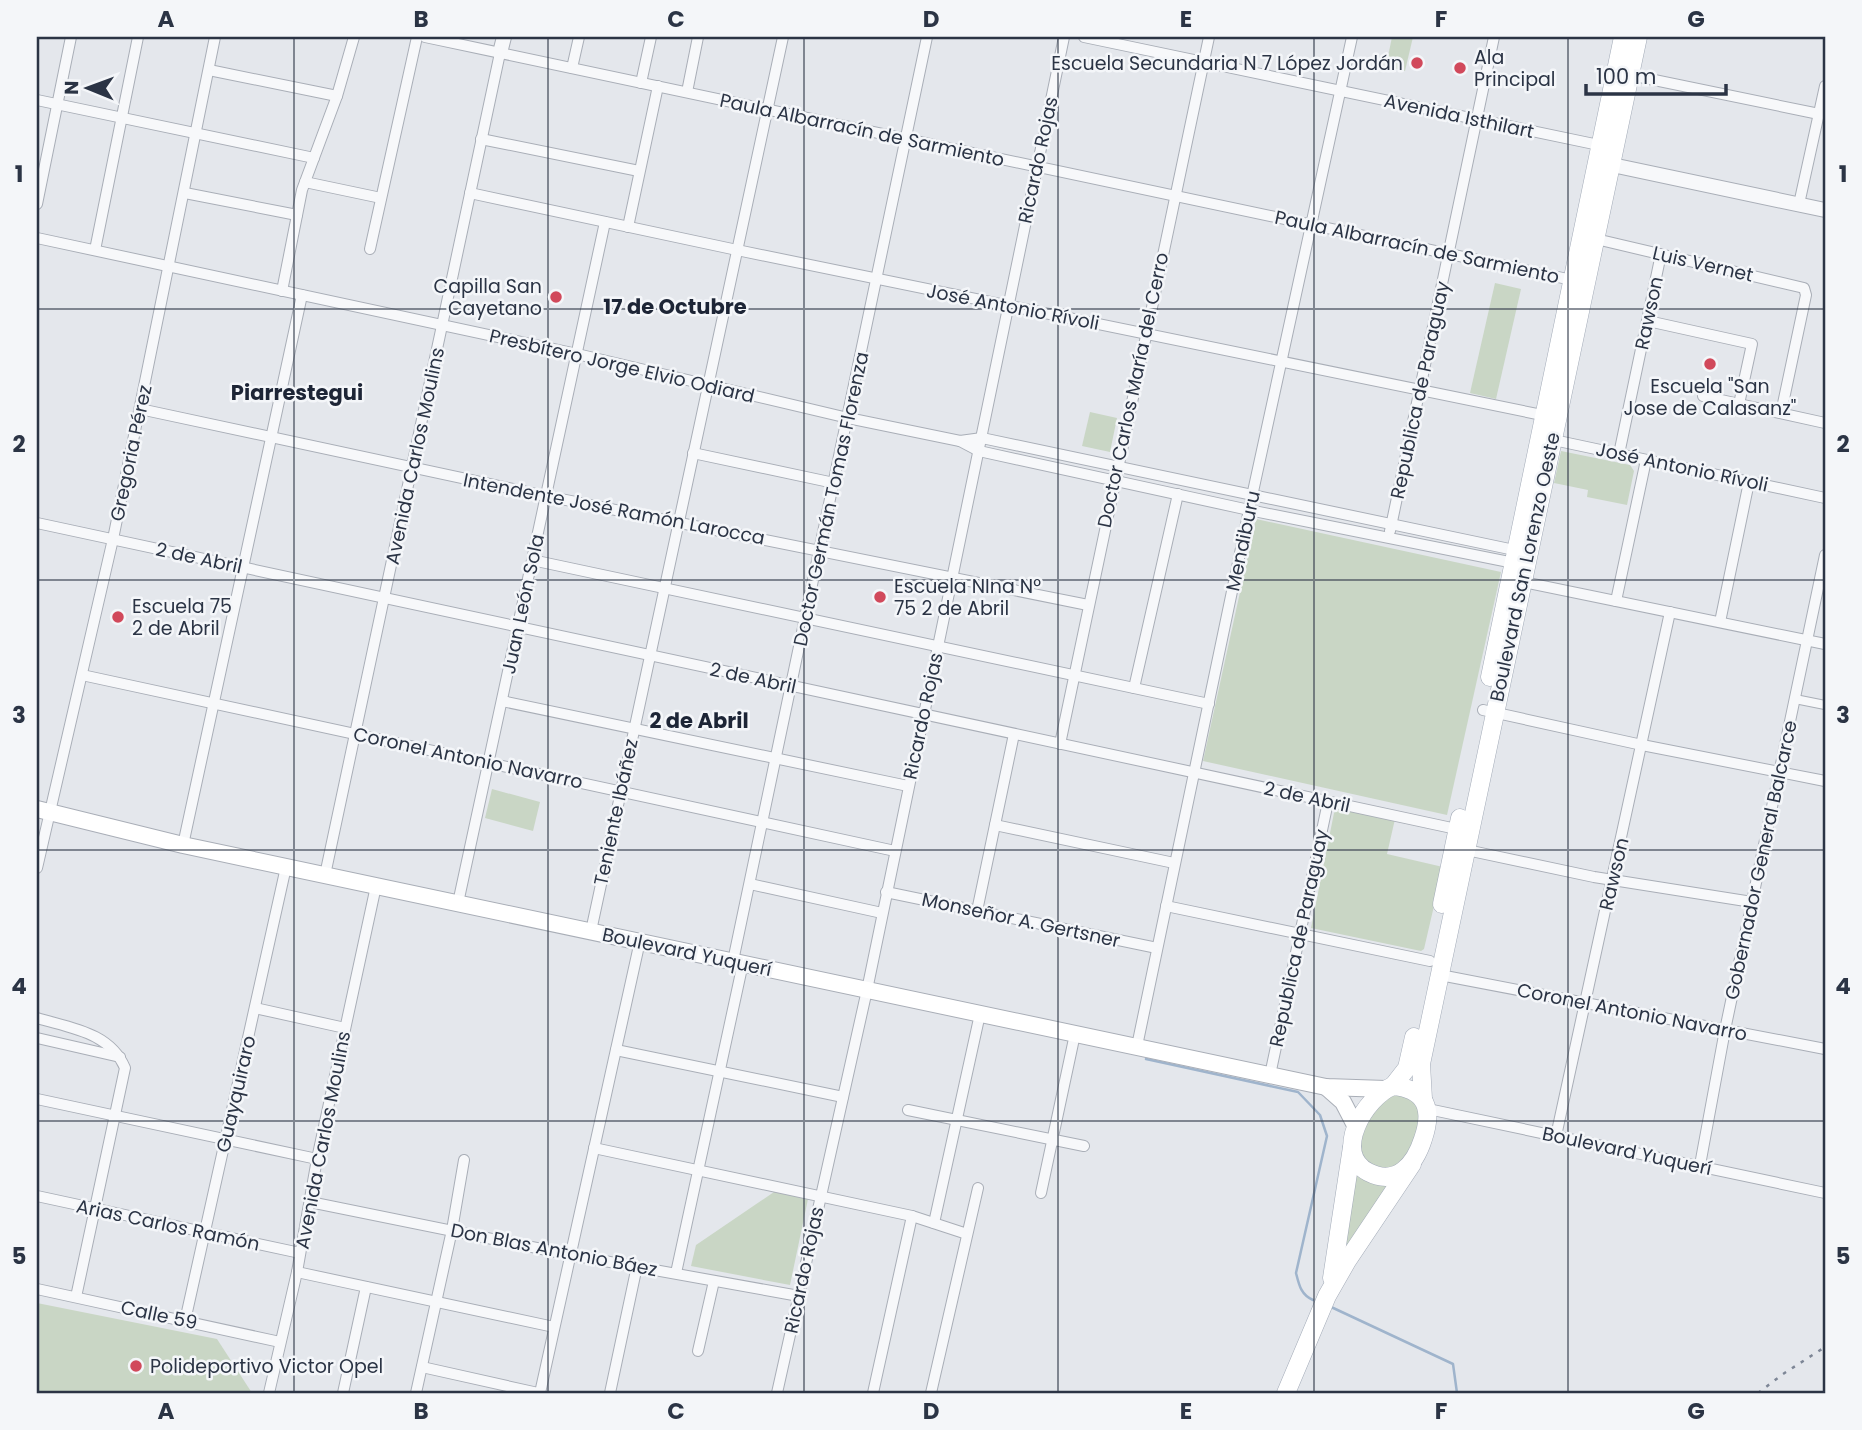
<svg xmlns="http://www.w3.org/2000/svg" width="1862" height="1430" viewBox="0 0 1862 1430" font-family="Poppins,sans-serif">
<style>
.green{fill:#c9d6c5}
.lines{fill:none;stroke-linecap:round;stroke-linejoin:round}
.stream{stroke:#9fb4cc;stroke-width:2.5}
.pedestrian-casing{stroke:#a9aeb7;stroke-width:10}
.minor-casing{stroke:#a9aeb7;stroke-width:12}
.tertiary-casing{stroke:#a9aeb7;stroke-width:16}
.secondary-casing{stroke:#a9aeb7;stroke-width:18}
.primary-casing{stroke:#a3abb8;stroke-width:19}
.pedestrian{stroke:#f7f8fa;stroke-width:8}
.minor{stroke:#f7f8fa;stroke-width:10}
.tertiary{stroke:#f7f8fa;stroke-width:14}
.secondary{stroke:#fff;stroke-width:16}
.primary{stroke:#fff;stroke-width:18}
.rail{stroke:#7d8696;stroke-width:2.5;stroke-dasharray:3.5 7;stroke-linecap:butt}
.grid{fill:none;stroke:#2b3445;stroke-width:2;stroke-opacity:0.55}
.poi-dot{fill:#d1495b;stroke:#f4f6f9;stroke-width:2.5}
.labels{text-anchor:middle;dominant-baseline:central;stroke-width:5;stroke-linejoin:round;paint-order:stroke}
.poi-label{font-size:19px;fill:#2b3445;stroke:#f4f6f9;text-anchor:start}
.street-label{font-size:19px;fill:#2b3445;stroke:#f4f6f9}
.neighbourhood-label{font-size:21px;font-weight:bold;fill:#1d2536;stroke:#f4f6f9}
.neatline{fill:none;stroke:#2b3445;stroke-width:2.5}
.grid-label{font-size:23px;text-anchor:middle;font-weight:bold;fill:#2b3445}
</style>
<rect width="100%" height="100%" fill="#e4e7ec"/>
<g class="green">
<polygon points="1392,37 1413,37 1405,71 1386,66"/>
<polygon points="1495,283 1521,289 1496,399 1470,393"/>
<polygon points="1090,412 1117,418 1110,452 1082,446"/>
<polygon points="1561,451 1630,465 1634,471 1627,505 1587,497 1588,490 1554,483"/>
<polygon points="1256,519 1501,572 1447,815 1203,761"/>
<polygon points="492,789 540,802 533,831 485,818"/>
<polygon points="1340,807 1395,819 1387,854 1443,867 1424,949 1421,951 1311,928 1334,813"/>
<polygon points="1399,1093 1414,1099 1426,1115 1422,1134 1399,1168 1382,1171 1365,1165 1357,1147 1359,1136 1384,1097"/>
<polygon points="1352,1167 1391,1179 1346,1252 1340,1249"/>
<polygon points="774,1192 808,1199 790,1285 691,1266 696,1245"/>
<polygon points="37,1303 217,1339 252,1393 37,1393"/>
</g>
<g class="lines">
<g class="stream">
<path d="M1146 1059 1298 1092 1320 1115 1327 1136 1296 1273C1299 1285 1301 1295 1313 1300"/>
<polyline points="1329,1306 1453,1364 1457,1393"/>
</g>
<g class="pedestrian-casing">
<polyline id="pedestrian" points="1795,699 1825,705"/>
</g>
<g class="minor-casing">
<g id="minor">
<polyline points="425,37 1577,281"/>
<polyline points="1084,37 1594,144 1600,148"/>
<polyline points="572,68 579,37"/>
<polyline points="209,70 337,96"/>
<polyline points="1630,75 1819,114"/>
<polyline points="641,83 651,37"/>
<polyline points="687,92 698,37"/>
<polyline points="37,100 314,158"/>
<polyline points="481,139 639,171"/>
<polyline points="305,182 381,198"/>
<polyline points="185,193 297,215"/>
<polyline points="470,193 737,250 1547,416"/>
<polyline points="37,204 71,37"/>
<polyline points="1799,204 1825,86"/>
<polyline points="628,227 658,86"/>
<polyline points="37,238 577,354 848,418 960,441 982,438 1519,551"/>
<polyline points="1596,239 1804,288 1806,295 1781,413"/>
<polyline points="370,249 417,37"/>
<polyline points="95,250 138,37"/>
<polyline points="282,291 302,190 337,96 354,37"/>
<polyline points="1648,321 1752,344 1739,404"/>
<polyline points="1703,396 1825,423"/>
<polyline points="140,409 546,496 1088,605"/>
<polyline points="1549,439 1825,498"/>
<polyline points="960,441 979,451 1249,510 1519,564"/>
<polyline points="693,453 834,483"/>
<polyline points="1619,454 1661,254"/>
<polyline points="37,523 1461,830"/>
<polyline points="1390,531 1494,37"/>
<polyline points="532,560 1209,704"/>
<polyline points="1523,582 1825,644"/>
<polyline points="1616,601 1646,460"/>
<polyline points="1720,622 1749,482"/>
<polyline points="82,675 895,851"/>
<polyline points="1134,688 1178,494"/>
<polyline points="502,701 908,786"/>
<polyline points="1483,710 1642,745 1825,781"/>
<polyline points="1060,744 1209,37"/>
<polyline points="995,825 1174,863"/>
<polyline points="183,845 302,295"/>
<polyline points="1462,849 1594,877 1752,902"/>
<polyline points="37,868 113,539 215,37"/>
<polyline points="325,875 500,53"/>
<polyline points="750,884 882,913"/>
<polyline points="886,892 1157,948"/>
<polyline points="458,903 605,222"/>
<polyline points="1166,906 1430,961"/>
<polyline points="977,911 1014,734"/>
<polyline points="591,931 783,37"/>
<polyline points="733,961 927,37"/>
<polyline points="1440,975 1825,1049"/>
<polyline points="255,1008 345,1028"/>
<path d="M37 1018C70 1028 110 1032 125 1068L76 1297"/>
<polyline points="37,1038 120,1057"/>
<polyline points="1137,1046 1249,510 1352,37"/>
<polyline points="616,1050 843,1097"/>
<polyline points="1270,1075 1328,802"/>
<polyline points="37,1099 317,1159"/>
<polyline points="1428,1109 1825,1193"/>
<polyline points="908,1110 1084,1146"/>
<polyline points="1556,1136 1670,612"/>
<polyline points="594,1148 912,1216 967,1234"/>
<polyline points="1700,1165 1725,1030 1825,555"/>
<polyline points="1041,1193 1075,1034"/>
<polyline points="37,1196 300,1253"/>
<polyline points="310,1202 571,1255 799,1296"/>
<polyline points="934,1223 980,1014"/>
<polyline points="297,1272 554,1327"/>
<polyline points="676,1273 743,963"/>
<polyline points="37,1289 280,1342"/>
<polyline points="185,1321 286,867"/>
<polyline points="698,1351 714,1281"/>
<polyline points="422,1367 538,1393"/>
<polyline points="269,1393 297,1272 317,1159 376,886"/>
<polyline points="343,1393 366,1287"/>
<polyline points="416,1393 452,1230 464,1160"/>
<polyline points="540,1393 640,941"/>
<polyline points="610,1393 637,1266"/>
<polyline points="777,1393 867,990 1064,37"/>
<polyline points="873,1393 912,1216"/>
<polyline points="931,1393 978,1188"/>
</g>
</g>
<g class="tertiary-casing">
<g id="tertiary">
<polyline points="500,53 504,37"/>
<polyline points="1605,154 1617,166 1825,210"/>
</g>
</g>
<g class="secondary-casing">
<g id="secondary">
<polyline points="37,809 183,845 376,886 1326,1087 1386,1089"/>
<polyline points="1326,1087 1343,1102 1356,1127"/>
</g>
</g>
<g class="primary-casing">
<g id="primary">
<polyline points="1490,677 1623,37"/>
<polyline points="1442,904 1460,818"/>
<polyline points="1393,1086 1407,1068 1414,1037"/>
<path d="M1393 1086C1427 1089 1433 1110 1423 1139 1415 1164 1397 1187 1368 1172 1332 1153 1365 1097 1393 1086Z"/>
<polyline points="1423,1099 1421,1064 1638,37"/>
<polyline points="1332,1278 1352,1147"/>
<polyline points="1286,1393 1327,1296 1347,1261 1412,1164"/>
</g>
</g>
<use href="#pedestrian" class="pedestrian"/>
<use href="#minor" class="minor"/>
<use href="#tertiary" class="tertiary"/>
<use href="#secondary" class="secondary"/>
<use href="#primary" class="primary"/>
<polyline class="rail" points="1758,1393 1783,1374 1825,1347"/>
</g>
<path class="grid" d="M294 37V1393M548 37V1393M804 37V1393M1058 37V1393M1314 37V1393M1568 37V1393M37 309H1825M37 580H1825M37 850H1825M37 1121H1825"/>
<g class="poi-dot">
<circle cx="1417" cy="63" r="7"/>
<circle cx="1460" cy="68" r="7"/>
<circle cx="556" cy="297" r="7"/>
<circle cx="1710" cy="364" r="7"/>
<circle cx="880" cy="597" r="7"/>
<circle cx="118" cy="617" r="7"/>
<circle cx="136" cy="1366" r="7"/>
</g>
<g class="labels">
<g class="poi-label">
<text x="1474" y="57">Ala<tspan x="1474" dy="22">Principal</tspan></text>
<text x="1403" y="63" text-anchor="end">Escuela Secundaria N 7 López Jordán</text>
<text x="542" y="286" text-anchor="end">Capilla San<tspan x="542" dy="22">Cayetano</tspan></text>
<text x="1710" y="386" text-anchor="middle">Escuela "San<tspan x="1710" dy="22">Jose de Calasanz"</tspan></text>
<text x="894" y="586">Escuela NIna N°<tspan x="894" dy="22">75 2 de Abril</tspan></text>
<text x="132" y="606">Escuela 75<tspan x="132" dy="22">2 de Abril</tspan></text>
<text x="150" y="1366">Polideportivo Victor Opel</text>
</g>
<g class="street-label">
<text transform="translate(1459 116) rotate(12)">Avenida Isthilart</text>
<text transform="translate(862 130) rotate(12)">Paula Albarracín de Sarmiento</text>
<text transform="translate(1038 160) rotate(-78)">Ricardo Rojas</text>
<text transform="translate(1417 247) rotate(12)">Paula Albarracín de Sarmiento</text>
<text transform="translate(1703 264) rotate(13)">Luis Vernet</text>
<text transform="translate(1013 307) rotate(11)">José Antonio Rívoli</text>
<text transform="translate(1649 313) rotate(-78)">Rawson</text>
<text transform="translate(622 366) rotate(13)">Presbítero Jorge Elvio Odiard</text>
<text transform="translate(1133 390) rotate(-78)">Doctor Carlos María del Cerro</text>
<text transform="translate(1420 390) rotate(-78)">Republica de Paraguay</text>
<text transform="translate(131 453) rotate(-78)">Gregoria Pérez</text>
<text transform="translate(415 456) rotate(-78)">Avenida Carlos Moulins</text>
<text transform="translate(1682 467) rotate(12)">José Antonio Rívoli</text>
<text transform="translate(831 499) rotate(-78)">Doctor Germán Tomas Florenza</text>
<text transform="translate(614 509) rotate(11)">Intendente José Ramón Larocca</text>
<text transform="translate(1243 541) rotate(-78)">Mendiburu</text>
<text transform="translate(199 558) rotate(12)">2 de Abril</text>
<text transform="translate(1525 567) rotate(-78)">Boulevard San Lorenzo Oeste</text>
<text transform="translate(523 604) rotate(-78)">Juan León Sola</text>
<text transform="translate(753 678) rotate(12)">2 de Abril</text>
<text transform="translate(923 716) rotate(-78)">Ricardo Rojas</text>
<text transform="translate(468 758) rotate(12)">Coronel Antonio Navarro</text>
<text transform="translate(1307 797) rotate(12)">2 de Abril</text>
<text transform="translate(616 812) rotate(-78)">Teniente Ibáñez</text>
<text transform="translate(1761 860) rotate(-78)">Gobernador General Balcarce</text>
<text transform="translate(1614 874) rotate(-77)">Rawson</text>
<text transform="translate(1021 920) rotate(12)">Monseñor A. Gertsner</text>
<text transform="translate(1299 938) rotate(-78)">Republica de Paraguay</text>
<text transform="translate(687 952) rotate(12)">Boulevard Yuquerí</text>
<text transform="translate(1632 1012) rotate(11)">Coronel Antonio Navarro</text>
<text transform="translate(236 1094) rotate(-77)">Guayquiraro</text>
<text transform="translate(323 1140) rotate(-79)">Avenida Carlos Moulins</text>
<text transform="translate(1627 1151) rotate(12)">Boulevard Yuquerí</text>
<text transform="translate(168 1225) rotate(12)">Arias Carlos Ramón</text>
<text transform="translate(554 1250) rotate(11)">Don Blas Antonio Báez</text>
<text transform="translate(804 1270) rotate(-78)">Ricardo Rojas</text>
<text transform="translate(159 1315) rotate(12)">Calle 59</text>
</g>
<g class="neighbourhood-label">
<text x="675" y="306">17 de Octubre</text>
<text x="297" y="392">Piarrestegui</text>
<text x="699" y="720">2 de Abril</text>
</g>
</g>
<rect width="1862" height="1430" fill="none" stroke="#f4f6f9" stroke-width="77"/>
<g transform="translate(88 88) rotate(271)" stroke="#f4f6f9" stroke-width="5" paint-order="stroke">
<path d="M0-5L12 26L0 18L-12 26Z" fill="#2b3445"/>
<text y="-10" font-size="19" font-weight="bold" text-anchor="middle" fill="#2b3445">N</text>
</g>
<path d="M1586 84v10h140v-10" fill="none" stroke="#2b3445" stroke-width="3.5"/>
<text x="1596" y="84" font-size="21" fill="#2b3445" stroke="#f4f6f9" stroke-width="5" paint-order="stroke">100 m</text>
<rect x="38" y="38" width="1786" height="1354" class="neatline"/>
<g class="grid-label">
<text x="166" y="27">A</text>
<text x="421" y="27">B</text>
<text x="676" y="27">C</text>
<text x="931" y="27">D</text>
<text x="1186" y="27">E</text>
<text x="1441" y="27">F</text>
<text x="1696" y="27">G</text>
<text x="19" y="182">1</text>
<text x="1843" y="182">1</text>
<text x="19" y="452">2</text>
<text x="1843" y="452">2</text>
<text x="19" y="723">3</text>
<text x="1843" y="723">3</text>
<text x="19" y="994">4</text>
<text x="1843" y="994">4</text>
<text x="19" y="1264">5</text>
<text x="1843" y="1264">5</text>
<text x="166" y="1419">A</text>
<text x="421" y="1419">B</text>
<text x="676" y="1419">C</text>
<text x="931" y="1419">D</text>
<text x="1186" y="1419">E</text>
<text x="1441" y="1419">F</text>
<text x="1696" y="1419">G</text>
</g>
</svg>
